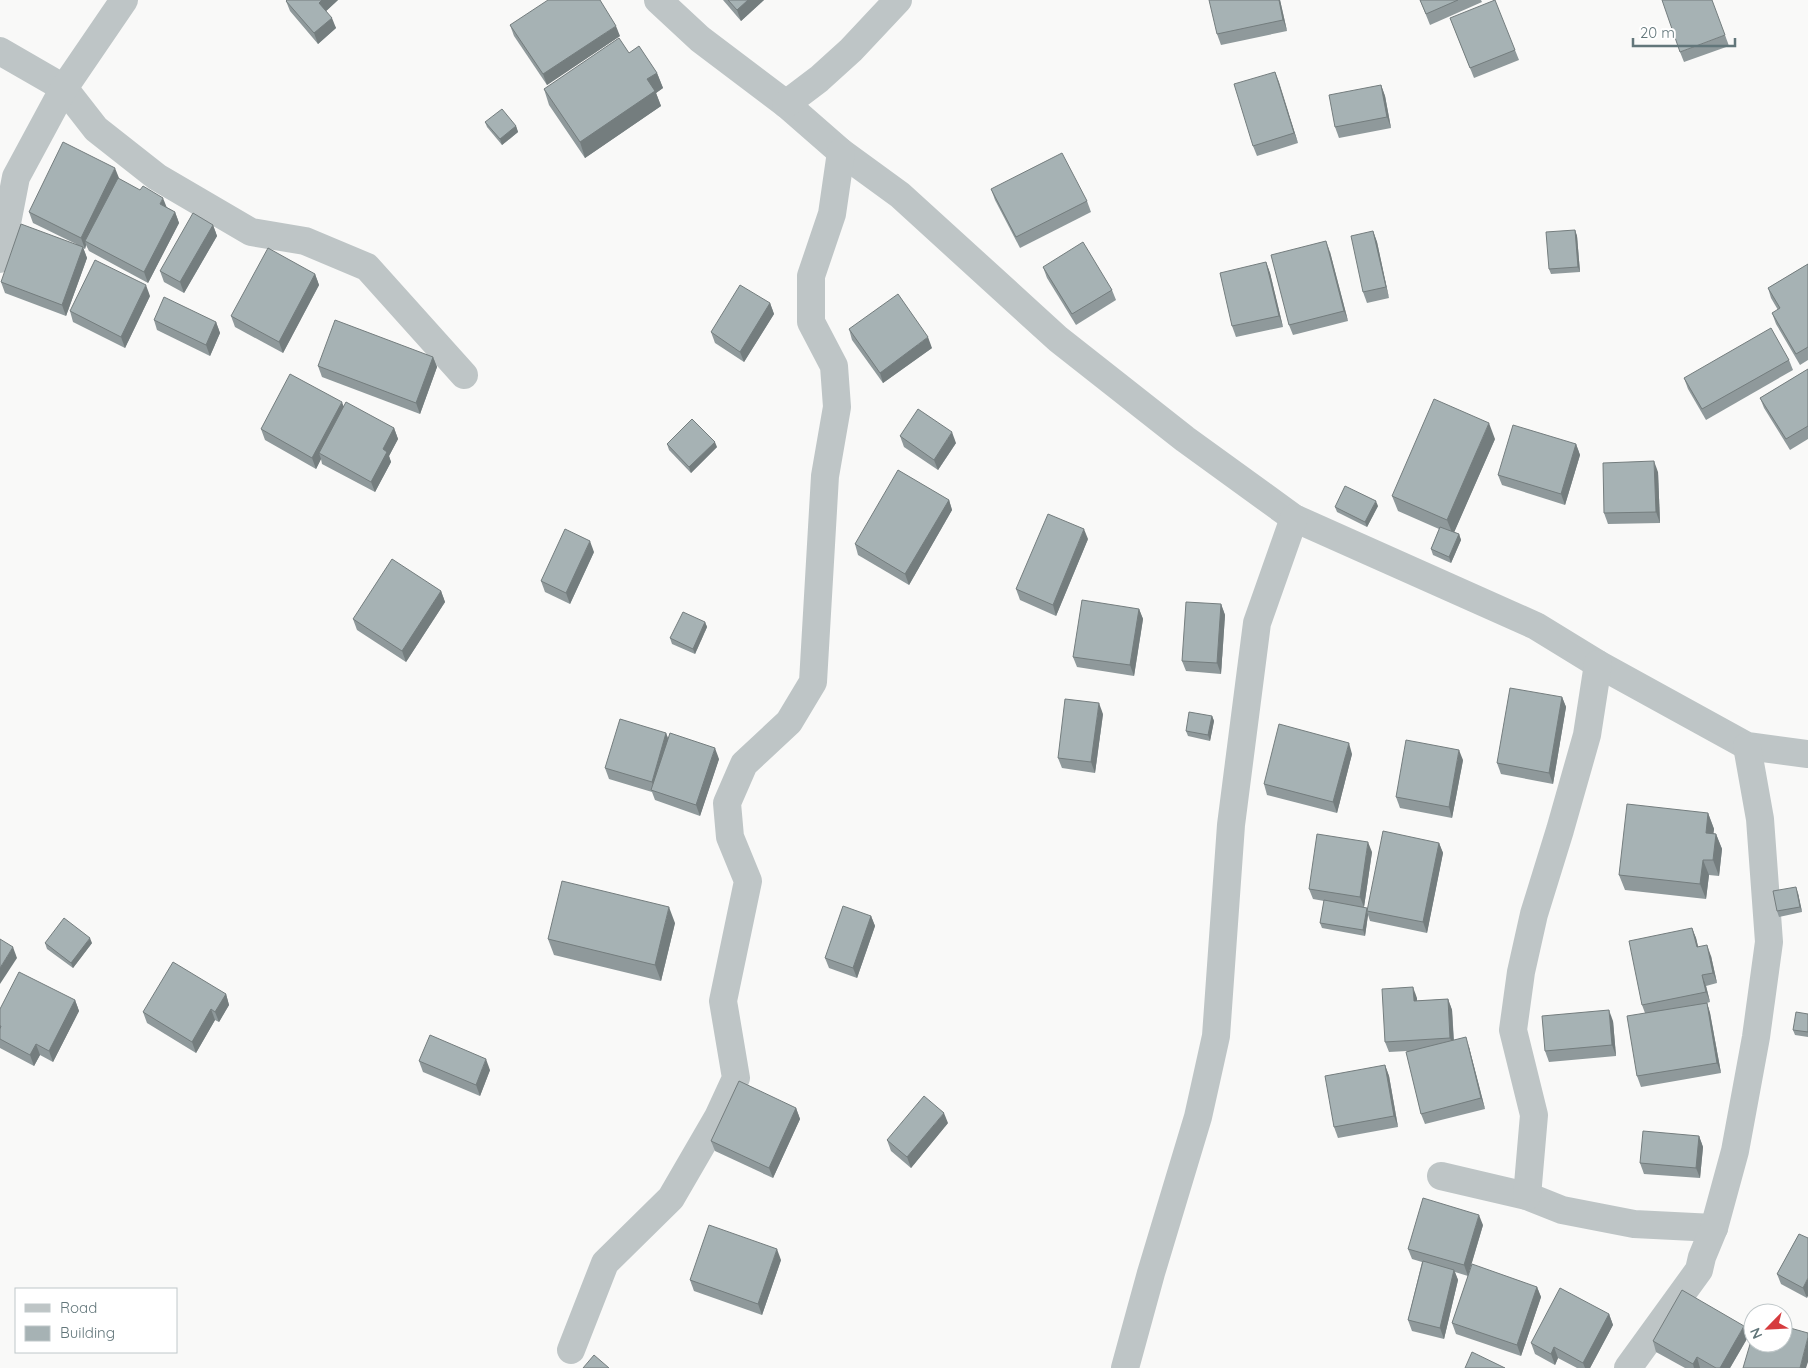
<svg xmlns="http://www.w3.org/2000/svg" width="1808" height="1368" viewBox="0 0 1808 1368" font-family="Quicksand,sans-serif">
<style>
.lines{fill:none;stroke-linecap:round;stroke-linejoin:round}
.minor{stroke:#bec5c6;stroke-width:28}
.wall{fill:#8f999b}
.shaded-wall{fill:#747d7e}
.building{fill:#a6b2b4;stroke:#747d7e}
</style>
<rect width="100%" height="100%" fill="#f9f9f8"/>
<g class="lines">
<g class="minor">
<polyline points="658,0 700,39 786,104 841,152 900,195 1058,339 1185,439 1294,518 1536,626 1598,664 1747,746 1808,754"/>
<polyline points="0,51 64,88 96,129 157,177 251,232 305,241 367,267 464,375"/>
<polyline points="786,104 819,79 851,50 898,0"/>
<polyline points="0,259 16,177 64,88 124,0"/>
<polyline points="1441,1176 1527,1196 1562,1210 1634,1224 1714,1228"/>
<polyline points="1527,1196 1534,1115 1513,1030 1521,972 1534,914 1560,830 1587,735 1598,664"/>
<polyline points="571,1350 605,1263 671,1198 718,1117 736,1078 723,1001 748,881 730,837 727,803 744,764 789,722 813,682 825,476 837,407 834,366 811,322 811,276 832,214 841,152"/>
<polyline points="1125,1368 1151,1273 1198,1117 1216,1036 1231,825 1257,623 1294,518"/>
<polyline points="1628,1368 1699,1270 1702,1257 1714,1228 1735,1151 1756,1037 1769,942 1760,819 1747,746"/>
</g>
</g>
<g class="wall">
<polygon points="287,0 338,0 326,11 336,28 318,44 290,11 286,1"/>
<polygon points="723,0 764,0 741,21"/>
<polygon points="1280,0 1287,31 1221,45 1217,34"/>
<polygon points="1420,0 1481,0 1482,2 1430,25"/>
<polygon points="1450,18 1515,50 1519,60 1474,78"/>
<polygon points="510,25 620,36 547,85 514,36"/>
<polygon points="1725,35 1729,46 1684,62 1680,52"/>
<polygon points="629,53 657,73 663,88 656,93 661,106 585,158 549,105 544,89"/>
<polygon points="1275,72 1298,143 1257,156 1253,146"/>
<polygon points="1381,85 1385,96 1391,128 1339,138 1335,127"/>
<polygon points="485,122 516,126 518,132 502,145 487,127"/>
<polygon points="119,179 175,212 179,223 148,283 89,251 86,245 85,249 83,248 87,258 66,316 5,293 1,282 76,244 33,223 29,212"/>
<polygon points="991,189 1087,201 1091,212 1020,248 995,200"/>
<polygon points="213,225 217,236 184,293 164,282 160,271"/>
<polygon points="1575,230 1577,236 1580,272 1551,274 1549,269"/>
<polygon points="1373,231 1377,242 1389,298 1367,303 1363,292"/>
<polygon points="1330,252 1348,321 1293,335 1289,325"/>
<polygon points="1266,262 1270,273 1283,327 1236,337 1232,326"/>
<polygon points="1808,264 1808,360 1800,365 1776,324 1772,313 1778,310 1771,298 1768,288"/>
<polygon points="1043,267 1112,290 1116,300 1076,325 1047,278"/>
<polygon points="315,274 319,285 283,353 235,327 231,316"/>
<polygon points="150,296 125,348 73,322 70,311"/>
<polygon points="770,303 774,314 744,362 715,343 711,332"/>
<polygon points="154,320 216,322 220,333 210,356 157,330"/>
<polygon points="849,329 932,348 883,383 852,340"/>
<polygon points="433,357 437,367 420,414 322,377 318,366"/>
<polygon points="1789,360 1793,370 1706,420 1688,389 1684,378"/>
<polygon points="1808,369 1808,439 1790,450 1764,408 1760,398"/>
<polygon points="343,406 394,428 398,439 389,456 391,462 375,492 322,464 321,459 316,469 265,440 261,429"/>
<polygon points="900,436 956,443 938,470 904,447"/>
<polygon points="1495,439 1454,532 1459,534 1461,540 1451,563 1433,555 1431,549 1439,529 1398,511 1392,496"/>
<polygon points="667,444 717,447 691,473 669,450"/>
<polygon points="1576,444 1580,455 1565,505 1502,485 1498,475"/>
<polygon points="1658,472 1660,523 1608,524 1604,513"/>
<polygon points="949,500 952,510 909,585 858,555 855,544"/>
<polygon points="1378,506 1367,527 1337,512 1335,507"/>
<polygon points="1088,539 1056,616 1020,600 1016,589"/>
<polygon points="594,552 570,604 545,592 541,581"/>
<polygon points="441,591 445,602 406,662 357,630 353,619"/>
<polygon points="1221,604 1225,615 1221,674 1186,671 1182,661"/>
<polygon points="1139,609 1143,619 1134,676 1077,667 1073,657"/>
<polygon points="705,622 707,627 695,654 672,644 670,638"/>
<polygon points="1562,697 1566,707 1553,784 1501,774 1497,763"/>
<polygon points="1103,714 1095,773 1062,768 1058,758"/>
<polygon points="1212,716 1214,721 1210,741 1188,736 1186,731"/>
<polygon points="666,733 668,738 719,759 700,816 655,800 652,792 609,779 605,768"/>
<polygon points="1352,754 1337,813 1267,795 1264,784"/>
<polygon points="1463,760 1452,818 1400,808 1396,797"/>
<polygon points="1708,813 1714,829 1713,833 1716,834 1722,849 1719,876 1709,875 1706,899 1625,890 1619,875"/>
<polygon points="1439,843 1443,853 1427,933 1370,921 1368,915 1365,936 1322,928 1320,923 1324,901 1313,899 1309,889 1372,852 1364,907 1367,909"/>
<polygon points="1798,893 1802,912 1779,917 1777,911"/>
<polygon points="871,916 875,926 857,978 829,968 825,958"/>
<polygon points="675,923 661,981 554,955 548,939"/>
<polygon points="1692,928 1696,938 1698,947 1711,956 1717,983 1706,986 1710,1002 1707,1003 1710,1013 1721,1073 1641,1087 1637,1076 1645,1013 1642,1005"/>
<polygon points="45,943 92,943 73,968 47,949"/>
<polygon points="226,994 229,1005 219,1022 215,1020 196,1053 147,1023 143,1012"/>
<polygon points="1417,998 1417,1001 1448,999 1452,1010 1454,1040 1469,1047 1485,1109 1425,1124 1421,1114 1407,1051 1389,1052 1385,1042"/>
<polygon points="75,1000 79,1011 53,1062 40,1055 34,1066 0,1048 0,1009"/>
<polygon points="1808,1014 1808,1037 1795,1035 1793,1030"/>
<polygon points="1613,1021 1616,1056 1549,1062 1545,1051"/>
<polygon points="419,1061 490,1070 480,1096 423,1072"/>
<polygon points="1385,1065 1389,1076 1398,1127 1338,1138 1334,1127"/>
<polygon points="796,1108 800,1119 773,1178 715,1151 711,1141"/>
<polygon points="948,1123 911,1168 891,1151 887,1140"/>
<polygon points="1699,1136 1703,1147 1700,1178 1644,1174 1640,1163"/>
<polygon points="1483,1225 1469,1272 1537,1287 1541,1297 1521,1356 1456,1334 1452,1323 1468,1276 1455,1272 1458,1280 1444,1339 1412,1331 1408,1320 1422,1262 1412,1259 1408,1249"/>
<polygon points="1799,1234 1807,1298 1781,1284 1777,1274"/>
<polygon points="781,1260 762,1315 694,1291 690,1280"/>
<polygon points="1609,1314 1613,1325 1590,1368 1577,1368 1558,1358 1555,1365 1535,1354 1531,1343"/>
<polygon points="1748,1337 1730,1368 1685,1368 1656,1352 1653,1341"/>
</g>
<g class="shaded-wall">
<polygon points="322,0 338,0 323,14 319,3"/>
<polygon points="748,0 764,0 741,21 737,10"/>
<polygon points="1279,0 1280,0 1287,31 1283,20"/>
<polygon points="332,18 336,28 318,44 314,33"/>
<polygon points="616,26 620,36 547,85 543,74"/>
<polygon points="1275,72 1279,82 1298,143 1294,133"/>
<polygon points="657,73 663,88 656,93 661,106 585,158 580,142 647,79"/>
<polygon points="1381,85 1385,96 1391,128 1387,117"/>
<polygon points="516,126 518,132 502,145 500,139"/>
<polygon points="115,168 119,178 85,241 86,245 85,249 81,238"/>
<polygon points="163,198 167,208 160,204"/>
<polygon points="175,212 179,223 148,283 144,272"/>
<polygon points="213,225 217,236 184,293 180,282"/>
<polygon points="1575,230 1577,236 1580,272 1578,267"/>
<polygon points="1373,231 1377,242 1389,298 1386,287"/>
<polygon points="1326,241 1330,252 1348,321 1344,311"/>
<polygon points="83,247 87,258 66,316 62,305"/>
<polygon points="1266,262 1270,273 1283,327 1279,316"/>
<polygon points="315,274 319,285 283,353 279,342"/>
<polygon points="146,285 150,296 125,348 121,337"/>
<polygon points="770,303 774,314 744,362 740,352"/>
<polygon points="216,322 220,333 210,356 206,345"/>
<polygon points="928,337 932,348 883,383 880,373"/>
<polygon points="433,357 437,367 420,414 416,403"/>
<polygon points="342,402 346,413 319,453 321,459 316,469 312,458"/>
<polygon points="1489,423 1495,439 1453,535 1447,520"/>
<polygon points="394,428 398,439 389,456 391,462 375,492 371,482 383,449"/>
<polygon points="952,432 956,443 938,470 934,460"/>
<polygon points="715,442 717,447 691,473 689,467"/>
<polygon points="1576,444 1580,455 1565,505 1561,494"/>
<polygon points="1654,461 1658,472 1660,523 1656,512"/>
<polygon points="949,500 952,510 909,585 905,574"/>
<polygon points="1376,501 1378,506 1367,527 1365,522"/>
<polygon points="1084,529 1088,539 1056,616 1053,605"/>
<polygon points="1459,534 1461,540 1451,563 1449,557"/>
<polygon points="590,541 594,552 570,604 566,593"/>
<polygon points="441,591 445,602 406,662 402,651"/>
<polygon points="1221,604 1225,615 1221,674 1217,663"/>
<polygon points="1139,609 1143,619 1134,676 1130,665"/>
<polygon points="705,622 707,627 695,654 693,649"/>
<polygon points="1562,697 1566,707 1553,784 1549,773"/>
<polygon points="1099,703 1103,714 1095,773 1091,762"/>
<polygon points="1212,716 1214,721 1210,741 1208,735"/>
<polygon points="666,733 670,744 655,791 652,782"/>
<polygon points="1349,743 1352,754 1337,813 1333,802"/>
<polygon points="715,748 719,759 700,816 696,805"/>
<polygon points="1459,750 1463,760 1452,818 1449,807"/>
<polygon points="1708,813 1714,829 1712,848 1706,833"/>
<polygon points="1716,834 1722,849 1719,876 1713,860"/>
<polygon points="1368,842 1372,852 1364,907 1360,897"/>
<polygon points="1439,843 1443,853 1427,933 1423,922"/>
<polygon points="1703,860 1709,875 1706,899 1700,884"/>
<polygon points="1796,887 1798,893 1802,912 1800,907"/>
<polygon points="669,907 675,923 661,981 655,965"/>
<polygon points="1367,908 1367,911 1368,915 1365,936 1363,930"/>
<polygon points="871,916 875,926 857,978 853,968"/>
<polygon points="1692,928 1696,938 1701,958 1697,947"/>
<polygon points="90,938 92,943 73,968 71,963"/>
<polygon points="1707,945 1711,956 1717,983 1713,973"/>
<polygon points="13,947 17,958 0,984 0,968"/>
<polygon points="1702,975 1706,986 1710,1002 1706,992"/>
<polygon points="1413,987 1417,998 1417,1012 1414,1001"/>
<polygon points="226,994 229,1005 219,1022 215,1012"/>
<polygon points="1448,999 1452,1010 1454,1049 1450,1038"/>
<polygon points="75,1000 79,1011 53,1062 49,1051"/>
<polygon points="1707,1003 1710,1013 1721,1073 1717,1063"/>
<polygon points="211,1009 215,1020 196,1053 192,1042"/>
<polygon points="1609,1010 1613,1021 1616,1056 1612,1045"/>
<polygon points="1466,1037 1469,1047 1485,1109 1481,1098"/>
<polygon points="36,1044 40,1055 34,1066 30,1055"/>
<polygon points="486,1059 490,1070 480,1096 476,1085"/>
<polygon points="1385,1065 1389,1076 1398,1127 1394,1116"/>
<polygon points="796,1108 800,1119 773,1178 769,1168"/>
<polygon points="944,1113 948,1123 911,1168 907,1157"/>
<polygon points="1699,1136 1703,1147 1700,1178 1696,1168"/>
<polygon points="1479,1215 1483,1225 1468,1276 1464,1265"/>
<polygon points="777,1249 781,1260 762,1315 758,1304"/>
<polygon points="1454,1270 1458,1280 1444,1339 1440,1328"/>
<polygon points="1808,1278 1808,1296 1807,1298 1803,1288"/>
<polygon points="1537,1287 1541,1297 1521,1356 1517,1345"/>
<polygon points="1609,1314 1613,1325 1590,1368 1585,1368 1583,1363"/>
<polygon points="1744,1326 1748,1337 1730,1368 1720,1368"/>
<polygon points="1808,1337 1808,1362 1806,1368 1800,1368"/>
<polygon points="1554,1347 1558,1358 1555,1365 1551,1354"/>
<polygon points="1697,1357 1700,1368 1694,1368 1693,1364"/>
</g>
<g class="building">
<polygon points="287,0 322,0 319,3 332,18 314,33 286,1"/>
<polygon points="548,0 600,0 616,26 543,74 510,25"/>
<polygon points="728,0 748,0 737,10"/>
<polygon points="1209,0 1279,0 1283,20 1217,34"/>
<polygon points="1420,0 1458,0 1426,14"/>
<polygon points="1495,0 1515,50 1470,68 1450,18"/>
<polygon points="1662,0 1712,0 1725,35 1680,52"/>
<polygon points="619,38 629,53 639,46 657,73 647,79 655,91 580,142 544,89"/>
<polygon points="1275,72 1294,133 1253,146 1234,84"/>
<polygon points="1381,85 1387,117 1335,127 1329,95"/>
<polygon points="502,109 516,126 500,139 485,122"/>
<polygon points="63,142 115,168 81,238 29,212"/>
<polygon points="1062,153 1087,201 1016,237 991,189"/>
<polygon points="118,178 140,190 143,186 163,198 160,204 175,212 144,272 85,241"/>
<polygon points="193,213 213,225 180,282 160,271"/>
<polygon points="21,224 83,247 62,305 1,282"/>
<polygon points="1575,230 1578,267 1549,269 1546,232"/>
<polygon points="1373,231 1386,287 1363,292 1351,236"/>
<polygon points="1326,241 1344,311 1289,325 1271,255"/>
<polygon points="1083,242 1112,290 1072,314 1043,267"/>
<polygon points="268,248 315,274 279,342 231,316"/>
<polygon points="95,260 146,285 121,337 70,311"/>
<polygon points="1266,262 1279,316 1232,326 1220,273"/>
<polygon points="1808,264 1808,347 1796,354 1772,313 1780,308 1768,288"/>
<polygon points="740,285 770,303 740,352 711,332"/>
<polygon points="898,294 928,337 880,373 849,329"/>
<polygon points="164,297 216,322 206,345 154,320"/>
<polygon points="335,320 433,357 416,403 318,366"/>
<polygon points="1771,328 1789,360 1702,409 1684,378"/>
<polygon points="1808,369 1808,426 1786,439 1760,398"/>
<polygon points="290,374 342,402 312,458 261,429"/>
<polygon points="1434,399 1489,423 1447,520 1392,496"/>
<polygon points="346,402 394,428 383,449 387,452 371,482 319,453"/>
<polygon points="918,409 952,432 934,460 900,436"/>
<polygon points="692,419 715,442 689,467 667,444"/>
<polygon points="1513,425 1576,444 1561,494 1498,475"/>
<polygon points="1654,461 1656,512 1604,513 1603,463"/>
<polygon points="898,470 949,500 905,574 855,544"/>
<polygon points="1345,486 1376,501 1365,522 1335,507"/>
<polygon points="1048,514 1084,529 1053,605 1016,589"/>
<polygon points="1440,527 1459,534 1449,557 1431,549"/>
<polygon points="565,529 590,541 566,593 541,581"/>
<polygon points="392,559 441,591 402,651 353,619"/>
<polygon points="1082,600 1139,609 1130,665 1073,657"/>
<polygon points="1186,602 1221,604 1217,663 1182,661"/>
<polygon points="683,612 705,622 693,649 670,638"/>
<polygon points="1510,688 1562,697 1549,773 1497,763"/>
<polygon points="1065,699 1099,703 1091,762 1058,758"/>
<polygon points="1189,712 1212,716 1208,735 1186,731"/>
<polygon points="620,719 666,733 652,782 605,768"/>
<polygon points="1279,724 1349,743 1333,802 1264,784"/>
<polygon points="670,733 715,748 696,805 651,790"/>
<polygon points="1406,740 1459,750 1449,807 1396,797"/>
<polygon points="1627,804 1708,813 1706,833 1716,834 1713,860 1703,860 1700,884 1619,875"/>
<polygon points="1383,831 1439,843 1423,922 1367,911"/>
<polygon points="1317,834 1368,842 1360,897 1309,889"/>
<polygon points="562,881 669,907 655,965 548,939"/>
<polygon points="1796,887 1800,907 1777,911 1773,891"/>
<polygon points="1324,900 1367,908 1363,930 1320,923"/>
<polygon points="843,906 871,916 853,968 825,958"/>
<polygon points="64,918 90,938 71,963 45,943"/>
<polygon points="1692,928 1697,947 1707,945 1713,973 1702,975 1706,992 1642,1005 1629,941"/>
<polygon points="0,939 13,947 0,968"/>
<polygon points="173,962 226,994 215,1012 211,1009 192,1042 143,1012"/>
<polygon points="19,972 75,1000 49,1051 36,1044 30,1055 0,1039 0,1029 1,1026 0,1026 0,1009"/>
<polygon points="1413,987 1414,1001 1448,999 1450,1038 1385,1042 1382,989"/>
<polygon points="1707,1003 1717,1063 1637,1076 1627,1016"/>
<polygon points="1609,1010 1612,1045 1545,1051 1542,1016"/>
<polygon points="1796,1012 1808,1014 1808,1032 1793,1030"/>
<polygon points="430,1035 486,1059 476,1085 419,1061"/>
<polygon points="1466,1037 1481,1098 1421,1114 1406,1052"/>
<polygon points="1385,1065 1394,1116 1334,1127 1325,1076"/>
<polygon points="739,1081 796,1108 769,1168 711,1141"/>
<polygon points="924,1096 944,1113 907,1157 887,1140"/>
<polygon points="1643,1131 1699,1136 1696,1168 1640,1163"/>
<polygon points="1423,1198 1479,1215 1464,1265 1408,1249"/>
<polygon points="709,1225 777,1249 758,1304 690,1280"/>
<polygon points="1799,1234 1808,1238 1808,1278 1803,1288 1777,1274"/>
<polygon points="1423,1261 1454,1270 1440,1328 1408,1320"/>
<polygon points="1472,1264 1537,1287 1517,1345 1452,1323"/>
<polygon points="1560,1288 1609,1314 1583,1363 1554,1347 1551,1354 1531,1343"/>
<polygon points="1682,1290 1744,1326 1720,1368 1716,1368 1697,1357 1693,1364 1653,1341"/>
<polygon points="1783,1326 1808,1333 1808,1337 1800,1368 1743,1368 1753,1334 1753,1343 1783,1343"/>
<polygon points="1472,1352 1505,1368 1465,1368"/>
<polygon points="594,1355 609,1368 583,1368"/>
</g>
<rect x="15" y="1288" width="162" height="65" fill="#ffffff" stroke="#c0c8ca"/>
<rect x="25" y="1304" width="25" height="8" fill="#bec5c6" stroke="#c0c8ca"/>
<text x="60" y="1313" font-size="15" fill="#62767a">Road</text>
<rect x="25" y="1326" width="25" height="15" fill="#a6b2b4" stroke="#c0c8ca"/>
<text x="60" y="1338" font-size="15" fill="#62767a">Building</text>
<g transform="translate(1768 1328) rotate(246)"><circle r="24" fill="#ffffff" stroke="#c0c8ca"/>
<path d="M0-4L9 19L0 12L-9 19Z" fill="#d63b3e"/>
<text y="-8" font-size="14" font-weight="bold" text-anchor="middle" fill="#62767a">N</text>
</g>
<path d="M1633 38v8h102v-8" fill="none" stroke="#62767a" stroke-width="2.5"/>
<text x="1640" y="38" font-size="15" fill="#62767a" stroke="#ffffff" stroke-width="4" paint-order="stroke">20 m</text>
</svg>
